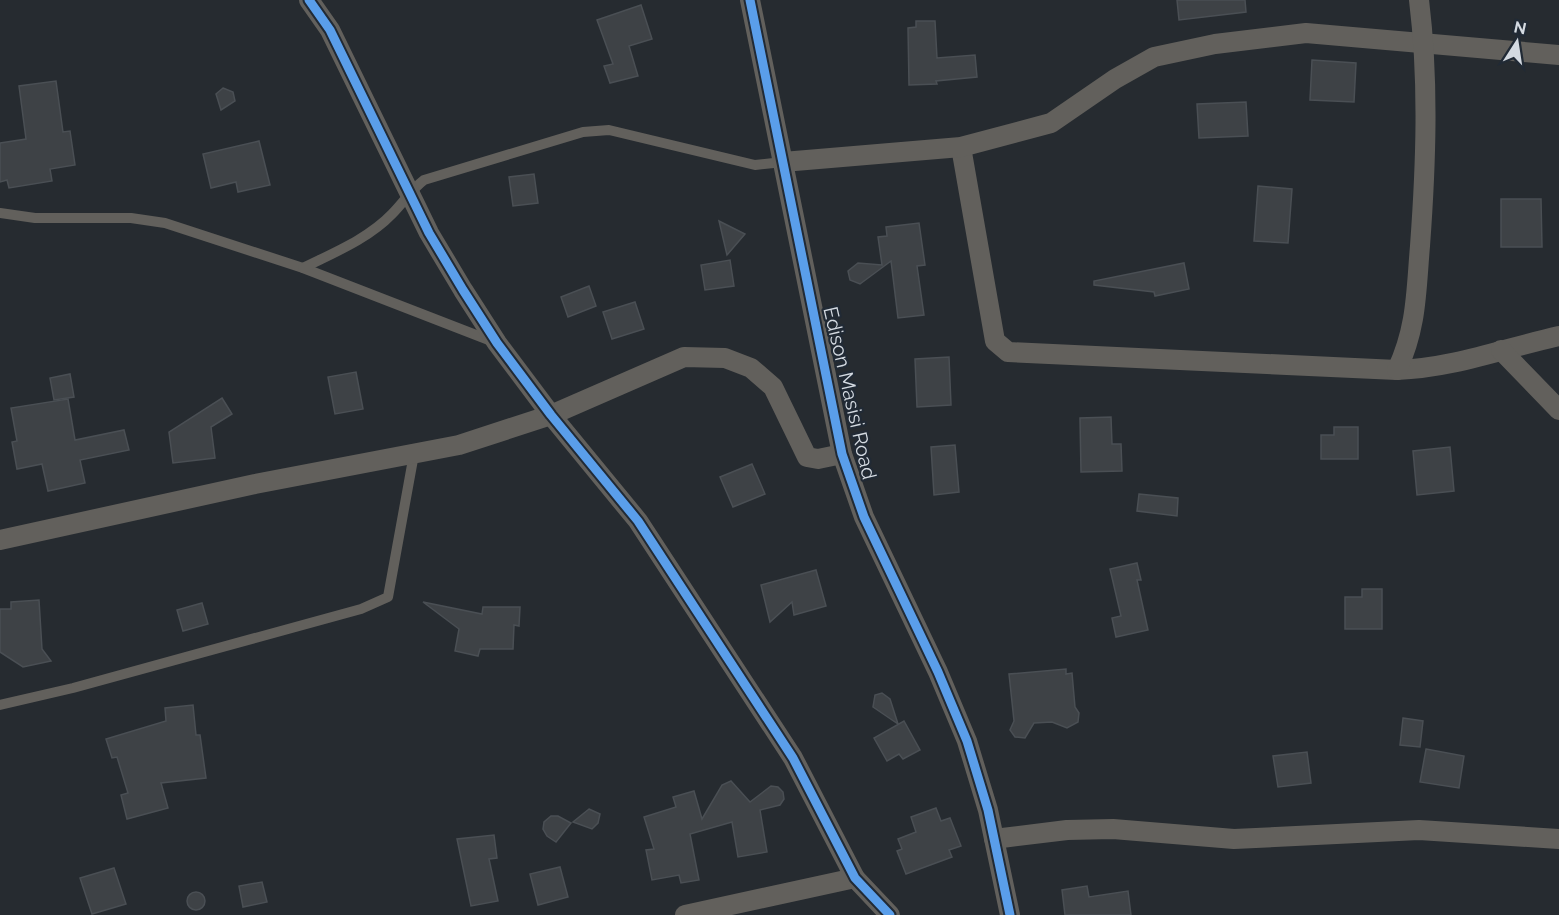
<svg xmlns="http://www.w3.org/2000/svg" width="1559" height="915" viewBox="0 0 1559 915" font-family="Raleway,sans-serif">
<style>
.building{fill:#3e4246;stroke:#4a4f54;stroke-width:1.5}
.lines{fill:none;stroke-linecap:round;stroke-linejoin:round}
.lane{stroke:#62605c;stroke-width:10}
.street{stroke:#62605c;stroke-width:20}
.cycleway-casing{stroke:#212a35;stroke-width:13}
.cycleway{stroke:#5a9eea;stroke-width:9}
.labels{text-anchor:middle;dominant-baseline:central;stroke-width:4.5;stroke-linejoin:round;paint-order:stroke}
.street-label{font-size:20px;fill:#d4dae1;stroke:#212a35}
</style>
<rect width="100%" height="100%" fill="#262b30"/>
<g class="building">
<polygon points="1177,0 1245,0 1246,12 1179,20"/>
<polygon points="641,5 652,39 629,46 638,76 610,83 604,66 613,64 597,20"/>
<polygon points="916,21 935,21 937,58 975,55 977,77 936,81 937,84 909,85 908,28 916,27"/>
<polygon points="1312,60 1356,63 1354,102 1310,100"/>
<polygon points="56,81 63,132 70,131 75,165 50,169 52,181 9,188 7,180 0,182 0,143 26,139 19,86"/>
<polygon points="223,88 233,92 235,101 221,110 216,94"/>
<polygon points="1246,102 1248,136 1199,138 1197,104"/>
<polygon points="259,141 270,185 238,192 236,182 211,188 203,154"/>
<polygon points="534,174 538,203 513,206 509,177"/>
<polygon points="1258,186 1292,189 1288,243 1254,241"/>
<polygon points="1501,199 1541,199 1542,247 1501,247"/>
<polygon points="719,221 745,234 727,255"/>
<polygon points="919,223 925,265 917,266 924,315 898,318 891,261 860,284 850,280 848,271 858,263 882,265 878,237 887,236 886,227"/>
<polygon points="730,260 734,286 705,290 701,265"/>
<polygon points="1184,263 1189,289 1155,296 1154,292 1094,285 1094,281"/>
<polygon points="589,286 596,306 568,317 561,297"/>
<polygon points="635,302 644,329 612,339 603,312"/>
<polygon points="949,357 951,405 917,407 915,359"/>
<polygon points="356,372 363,409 335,414 328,377"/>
<polygon points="70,374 74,397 54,400 50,378"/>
<polygon points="222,398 232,414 211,427 215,458 173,463 169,432"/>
<polygon points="68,399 75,440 124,430 129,450 80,460 85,483 48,491 42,464 17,469 12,442 17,441 11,408"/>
<polygon points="1111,417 1112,444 1121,444 1122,471 1081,472 1080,418"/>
<polygon points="1334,427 1358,427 1358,459 1321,459 1321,435 1334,435"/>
<polygon points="955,445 959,492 934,495 931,447"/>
<polygon points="1450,447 1454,491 1417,495 1413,451"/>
<polygon points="752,464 765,494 733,507 720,477"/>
<polygon points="1139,494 1178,498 1177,516 1137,511"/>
<polygon points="1137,563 1141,580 1137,580 1148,630 1116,637 1112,618 1121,616 1110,569"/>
<polygon points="816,570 826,606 794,615 792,602 770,622 761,585"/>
<polygon points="1362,589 1382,589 1382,629 1345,629 1345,597 1362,597"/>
<polygon points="39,600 42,649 51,661 23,667 0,652 0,609 11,609 11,602"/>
<polygon points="423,602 482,614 483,607 520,607 519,626 514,625 513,649 480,649 478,656 455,651 459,629"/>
<polygon points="202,603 208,624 183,631 177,610"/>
<polygon points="1066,669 1066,674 1072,673 1075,707 1079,713 1078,722 1067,728 1052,722 1034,723 1025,738 1015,737 1010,730 1014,721 1009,674"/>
<polygon points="882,693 890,699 898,724 873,707 875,695"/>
<polygon points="193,705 196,735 200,735 206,778 161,783 168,808 127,819 121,795 128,793 117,757 112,758 106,739 166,721 165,708"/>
<polygon points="1403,718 1423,721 1420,747 1400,745"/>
<polygon points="904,721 920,750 903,759 899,754 887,761 874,738"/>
<polygon points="1426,749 1464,756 1459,788 1420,782"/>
<polygon points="1307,752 1311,783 1278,787 1273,756"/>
<polygon points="731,781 750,802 771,786 778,787 783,792 784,799 780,805 760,810 767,852 738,857 732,822 690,834 699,880 681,883 679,875 652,880 646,850 654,849 644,817 676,807 673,797 694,791 702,819 722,785"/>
<polygon points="936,808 941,821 950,818 961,846 949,850 952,857 906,874 897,851 902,849 898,839 916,832 911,817"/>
<polygon points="589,809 600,814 598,823 592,829 573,822"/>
<polygon points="551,816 558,816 571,823 556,842 547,836 543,829 544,822"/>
<polygon points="494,835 497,858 489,859 498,901 471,906 457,839"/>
<polygon points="560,867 568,897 538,905 530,874"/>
<polygon points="114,868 126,904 92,914 80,878"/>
<polygon points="262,882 267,902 243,907 239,886"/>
<polygon points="1087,886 1089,897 1128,891 1131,915 1065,915 1062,890"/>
<circle cx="196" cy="901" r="9"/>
</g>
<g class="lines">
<g class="lane">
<polyline points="0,213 35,218 131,218 165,223 303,268 494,342"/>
<path d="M303 268C333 253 368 239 392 214 403 203 411 190 424 180L583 132 609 130 755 165 783 162"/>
<polyline points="0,705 73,688 361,609 388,597 414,454"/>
</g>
<g class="street">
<polyline points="309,0 330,30 429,233 463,290 497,343 551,415 638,521 793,758 855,878 890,915"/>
<polyline points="750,0 842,454 864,517 938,672 967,741 988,810 1010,915"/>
<path d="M961 147 995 341 1008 352 1397 370C1454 368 1505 348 1559 336"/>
<polyline points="783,162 961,147 1051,123 1115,79 1154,57 1215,44 1306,33 1559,55"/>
<polyline points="1501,350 1559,410"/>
<path d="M1397 370C1417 327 1416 292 1420 246 1426 164 1429 81 1419 0"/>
<polyline points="0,540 255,484 459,445 551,415 684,357 725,358 751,368 773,387 807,457 818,459 842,454"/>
<polyline points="994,839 1067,830 1113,829 1234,839 1419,830 1559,839"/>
<polyline points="685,915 855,878"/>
</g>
<g class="cycleway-casing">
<g id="cycleway">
<polyline points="309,0 330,30 429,233 463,290 497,343 551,415 638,521 793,758 855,878 890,915"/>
<polyline points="750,0 842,454 864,517 938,672 967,741 988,810 1010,915"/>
</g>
</g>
<use href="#cycleway" class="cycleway"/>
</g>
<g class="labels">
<g class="street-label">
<text transform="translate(850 393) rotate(77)">Edison Masisi Road</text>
</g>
</g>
<g transform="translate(1517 42) rotate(12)" stroke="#212a35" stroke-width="4.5" paint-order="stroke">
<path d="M0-4.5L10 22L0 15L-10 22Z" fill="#d4dae1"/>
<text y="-9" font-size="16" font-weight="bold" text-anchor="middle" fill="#d4dae1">N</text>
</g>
</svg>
